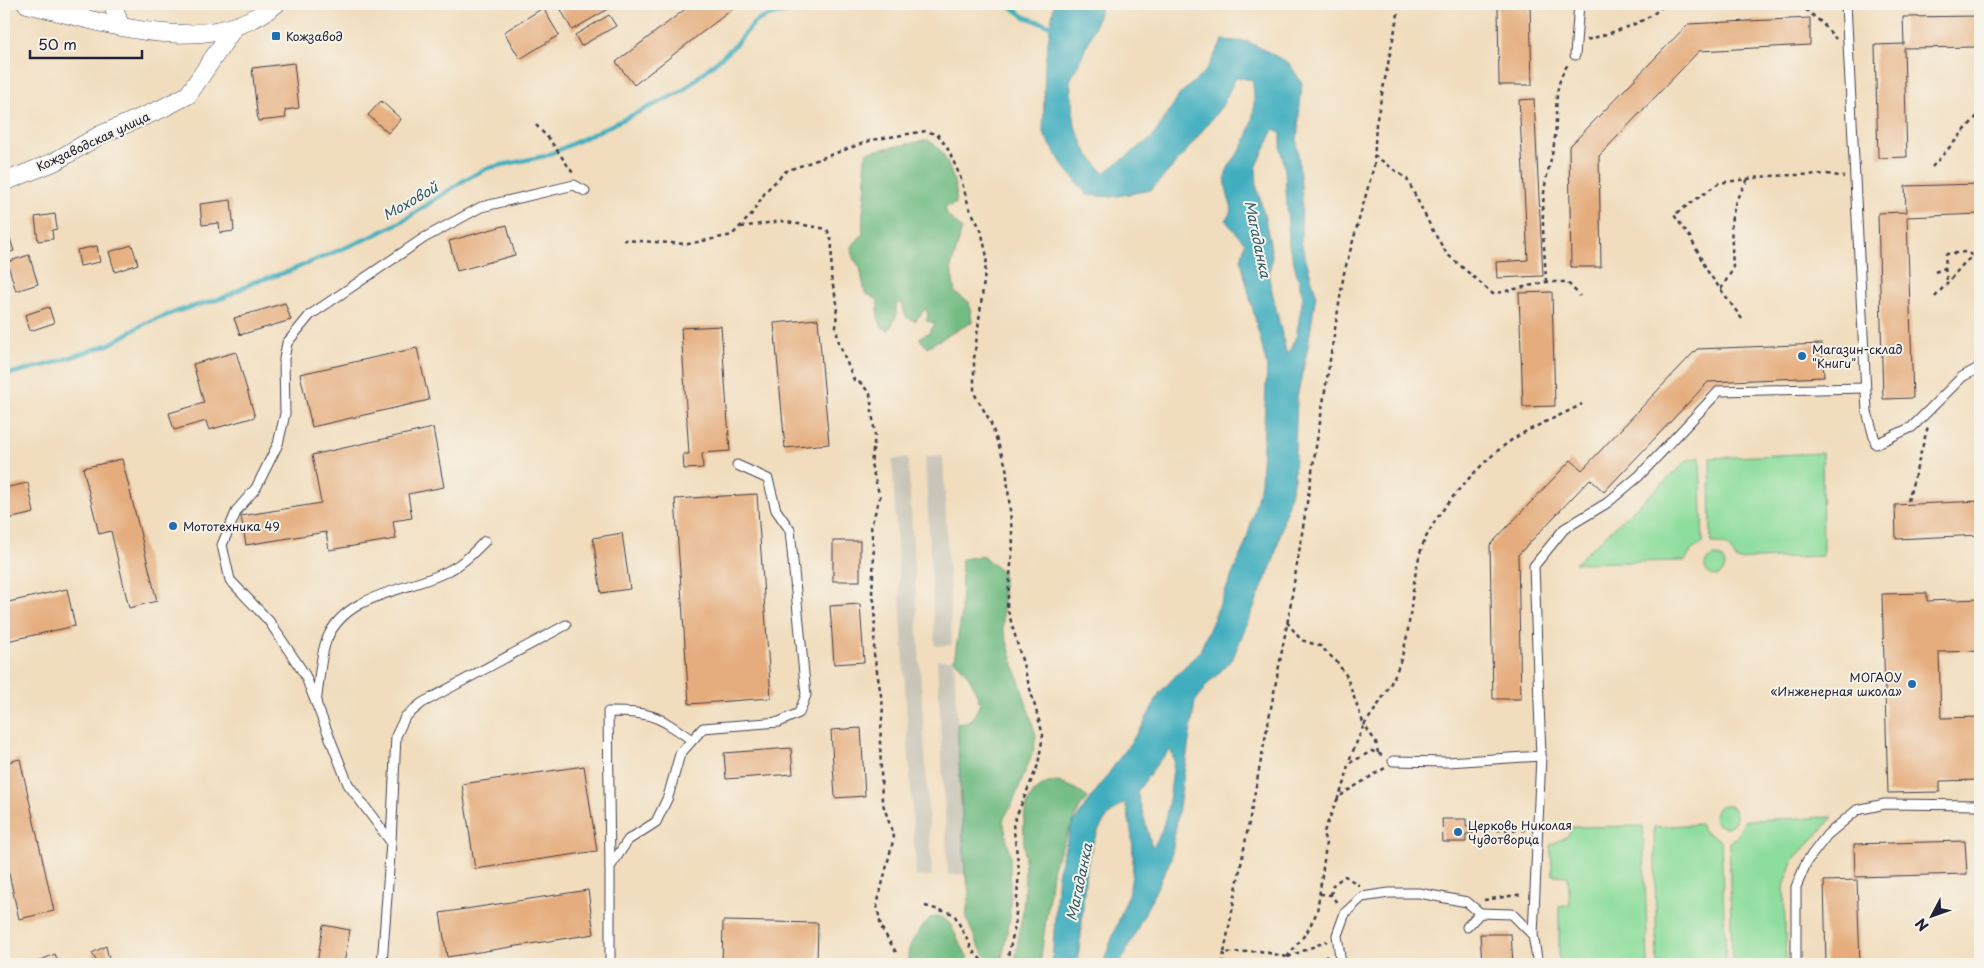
<svg xmlns="http://www.w3.org/2000/svg" width="1984" height="968" viewBox="0 0 1984 968" font-family="'Playpen Sans',sans-serif">
<style>
.industrial{fill:#c8c4b8}
.green{fill:#8ddd9c;stroke:#58806c}
.forest{fill:#72bc84;stroke:#4a6f60}
.water{fill:#41aebf;stroke:#32687d;fill-rule:evenodd}
.lines{fill:none;stroke-linecap:round;stroke-linejoin:round}
.stream{stroke:#41aebf;stroke-width:4.5}
.building{fill:#e5ad7e}
.lane-casing{stroke:#413e4e;stroke-width:11}
.street-casing{stroke:#413e4e;stroke-width:19}
.path{stroke:#413e4e;stroke-width:2.5;stroke-dasharray:4 4;stroke-linecap:butt}
.lane{stroke:#fff;stroke-width:9}
.street{stroke:#fff;stroke-width:18}
.poi-dot{fill:#1f6fb2;stroke:#f7f3e8;stroke-width:2}
.labels{text-anchor:middle;dominant-baseline:central;stroke-width:4;stroke-linejoin:round;paint-order:stroke}
.poi-label{font-size:12px;fill:#22223b;stroke:#f7f3e8;text-anchor:start}
.street-label{font-size:12px;fill:#22223b;stroke:#f7f3e8}
.water-label{font-size:14px;font-style:italic;fill:#2e5a70;stroke:#f7f3e8}
</style>
<rect width="100%" height="100%" fill="#f7f3e8"/>
<filter id="ink" filterUnits="userSpaceOnUse"><feTurbulence type="fractalNoise" baseFrequency=".02" numOctaves="2"/><feDisplacementMap in="SourceGraphic" scale="10" xChannelSelector="R" yChannelSelector="G"/><feConvolveMatrix kernelMatrix="1 2 1 2 8 2 1 2 1" color-interpolation-filters="sRGB"/></filter>
<filter id="wash" filterUnits="userSpaceOnUse"><feTurbulence type="fractalNoise" baseFrequency=".0096" numOctaves="4" result="noise"/><feDisplacementMap in="SourceGraphic" scale="20" xChannelSelector="R" yChannelSelector="G"/><feGaussianBlur stdDeviation="1.12" result="paint"/><feColorMatrix in="noise" values="0 0 0 0 0 0 0 0 0 0 0 0 0 0 0 0 0 1.4 0 .05"/><feComposite in="paint" operator="in"/></filter>
<g filter="url(#wash)">
<rect width="100%" height="100%" fill="#f1ddbd"/>
<g class="industrial">
<polygon points="943,456 952,645 935,646 925,457"/>
<polygon points="908,458 932,876 916,877 892,459"/>
<polygon points="954,660 965,874 948,875 937,660"/>
</g>
<g class="green">
<path d="M1822 453 1823 556 1736 560C1730 546 1725 543 1711 543L1710 458Z"/>
<polygon points="1700,457 1703,543 1692,550 1685,561 1575,563 1688,460"/>
<circle cx="1715" cy="566" r="10"/>
<circle cx="1725" cy="816" r="11"/>
<polygon points="1833,817 1794,859 1784,886 1786,964 1732,964 1729,842 1736,838 1745,820"/>
<polygon points="1700,824 1703,831 1721,840 1726,964 1657,964 1654,827"/>
<polygon points="1643,826 1648,964 1559,964 1559,907 1570,905 1568,876 1553,875 1550,845 1568,836 1572,827"/>
</g>
<g class="forest">
<path d="M928 140C932 143 938 147 941 151 948 163 960 191 955 204L945 207 947 215 962 229 951 268 955 293 969 302 972 322 927 347 919 338 930 332 935 323 926 321 928 316 926 308 915 321 906 317 902 303 896 304V317L889 330 882 327 878 317V300L865 293 860 267 853 258 852 246 863 234C861 214 866 198 866 179 866 169 863 162 867 152Z"/>
<path d="M982 556 1003 572V629L1036 735 1034 749 1014 800 1003 820 1010 856V918L1001 963 992 964 979 947 966 918 969 890 965 874 957 724 972 720 980 704C974 685 969 672 954 660L961 619 962 559Z"/>
<path d="M1055 781 1074 788 1088 798 1079 809 1053 866 1040 964H1015C1017 943 1022 921 1024 899 1024 887 1025 874 1025 861 1024 831 1016 790 1055 781Z"/>
<path d="M941 916 950 924 971 964 909 963C904 946 920 931 930 918Z"/>
</g>
<path class="water" d="M1054 4H1102L1092 35 1070 81 1075 126 1087 153 1104 173 1152 138 1180 94 1205 72 1223 40 1249 42 1289 63 1302 83 1297 141 1302 197 1301 242 1316 294 1308 347 1297 397 1294 479 1274 559 1232 660 1206 686 1195 702 1171 859 1120 964H1103C1110 942 1119 921 1127 898 1137 868 1133 832 1125 802 1071 836 1090 913 1076 964H1052L1058 870 1072 825 1143 725 1160 692 1200 651 1246 542 1261 483 1267 367 1241 261 1245 243 1226 221 1232 208C1228 198 1224 184 1226 174 1227 166 1236 157 1240 151 1253 129 1257 104 1252 80L1236 77 1222 106 1180 159 1151 190 1112 197 1087 195 1063 165 1043 133 1045 62ZM1274 129 1281 133V150L1285 170 1289 245 1303 297 1296 337 1287 356 1269 278 1272 255 1265 217 1257 188 1256 168ZM1171 750 1174 760C1171 783 1168 831 1152 847L1137 792 1159 761Z"/>
<g class="lines">
<g class="stream">
<polyline points="1007,4 1025,17 1054,27"/>
<polyline points="4,375 54,363 110,344 144,324 178,311 223,298 254,282 287,272 373,236 404,220 466,179 488,168 545,156 561,149 681,92 732,48 755,22 765,17 787,12 803,4"/>
</g>
</g>
<g id="blocks">
<g class="building">
<polygon points="558,4 617,4 572,30"/>
<polygon points="692,4 739,4 634,85 616,62"/>
<polygon points="1498,4 1530,4 1532,85 1499,85"/>
<polygon points="543,8 559,35 520,59 504,32"/>
<polygon points="609,15 616,26 581,46 575,35"/>
<polygon points="1980,16 1980,47 1904,48 1907,157 1878,158 1875,45 1904,44 1903,17"/>
<polygon points="1810,18 1810,45 1699,51 1599,156 1601,267 1571,267 1569,147 1688,24"/>
<polygon points="294,63 299,108 285,110 286,118 258,121 252,68"/>
<polygon points="1534,99 1543,276 1497,278 1496,262 1528,260 1519,100"/>
<polygon points="381,101 401,119 388,133 368,115"/>
<polygon points="1980,184 1980,214 1907,217 1913,398 1883,399 1878,213 1906,212 1905,186"/>
<polygon points="231,200 234,231 220,233 219,223 202,225 200,204"/>
<polygon points="55,214 57,229 52,230 53,239 38,241 35,217"/>
<polygon points="4,220 14,251 4,254"/>
<polygon points="507,225 515,255 457,271 449,241"/>
<polygon points="132,245 138,264 115,272 109,252"/>
<polygon points="97,246 100,262 80,266 77,250"/>
<polygon points="29,255 38,284 16,291 7,262"/>
<polygon points="1552,292 1555,406 1523,407 1519,293"/>
<polygon points="285,303 291,320 240,335 234,318"/>
<polygon points="49,307 54,323 30,331 25,315"/>
<polygon points="818,319 829,444 785,448 774,323"/>
<polygon points="721,326 730,451 702,453 703,468 684,469 683,454 689,454 681,328"/>
<polygon points="1822,344 1824,377 1708,382 1604,492 1590,479 1518,555 1521,699 1493,699 1490,545 1571,460 1582,470 1697,349"/>
<polygon points="417,348 429,400 312,427 300,374"/>
<polygon points="236,352 255,417 209,430 206,421 174,430 169,413 204,403 193,364"/>
<polygon points="433,428 444,487 408,494 412,518 393,521 396,539 329,550 326,532 246,545 241,516 321,503 312,455"/>
<polygon points="122,459 157,601 129,608 111,531 99,534 83,468"/>
<polygon points="28,483 34,513 4,520 4,488"/>
<polygon points="757,494 771,698 689,704 675,499"/>
<polygon points="1980,501 1980,535 1896,539 1895,505"/>
<polygon points="622,533 630,589 601,593 593,538"/>
<rect x="833" y="541" width="27" height="40"/>
<polygon points="67,589 75,626 7,641 4,628 4,603"/>
<polygon points="1927,593 1927,601 1980,599 1980,651 1939,652 1941,718 1980,717 1980,780 1940,781 1940,792 1888,793 1882,594"/>
<polygon points="860,604 864,662 834,664 830,606"/>
<polygon points="861,728 865,796 835,798 831,730"/>
<polygon points="791,748 793,774 726,779 724,753"/>
<polygon points="20,759 54,911 19,919 4,851 4,763"/>
<polygon points="584,766 597,851 475,869 462,784"/>
<polygon points="1442,819 1466,819 1466,827 1473,827 1473,834 1466,834 1466,842 1443,842"/>
<polygon points="1965,841 1967,874 1855,877 1854,844"/>
<polygon points="1857,880 1860,964 1826,964 1824,881"/>
<polygon points="588,890 594,934 447,957 440,913"/>
<polygon points="723,921 818,923 817,964 722,964"/>
<polygon points="323,925 350,930 344,964 317,964"/>
<polygon points="1480,934 1511,934 1513,964 1482,964"/>
<polygon points="106,946 110,964 98,964 92,953"/>
<polygon points="55,954 59,964 32,964"/>
</g>
</g>
</g>
<g filter="url(#ink)">
<use href="#blocks" fill-opacity="0" stroke="#413e4e" stroke-width="1"/>
<g class="lines">
<g class="lane-casing">
<g id="lane">
<polyline points="1846,4 1867,412 1876,444 1912,427 1962,377 1980,367"/>
<polyline points="1575,55 1579,4"/>
<path d="M316 703C319 686 320 654 327 639 347 591 410 592 450 570 464 563 474 552 485 541"/>
<polyline points="1393,761 1448,762 1541,756"/>
<polyline points="391,842 348,784 305,675 269,621 230,580 222,545 237,510 256,488 278,444 285,414 284,359 287,343 310,315 424,238 481,207 574,185 585,191"/>
<path d="M610 867 608 712C652 712 656 715 692 740"/>
<polyline points="1467,927 1480,913 1512,914 1533,935 1538,964"/>
<polyline points="1533,935 1541,756 1534,566 1564,529 1607,503 1639,476 1719,391 1865,388"/>
<polyline points="382,964 391,842 396,736 405,717 422,703 566,625"/>
<polyline points="610,964 610,867 628,840 656,822 668,797 680,754 703,728 779,722 799,713 806,695 790,530 776,510 768,479 737,465"/>
<polyline points="1341,964 1337,935 1345,913 1362,897 1389,893 1419,893 1467,902 1480,913"/>
<polyline points="1796,964 1796,887 1807,861 1827,835 1857,810 1885,804 1980,805"/>
</g>
</g>
<g class="street-casing">
<g id="street">
<path d="M27 4C105 22 205 61 276 4"/>
<polyline points="113,4 120,26"/>
<polyline points="4,182 54,162 100,135 161,109 188,95 235,26"/>
</g>
</g>
<g class="path">
<polyline points="1799,4 1821,22 1836,39"/>
<path d="M1587 40C1615 31 1644 25 1665 4"/>
<polyline points="536,125 549,139 573,173"/>
<polyline points="1374,155 1407,179 1433,231 1447,254 1493,294 1546,282 1567,282 1580,296"/>
<polyline points="1932,167 1980,113"/>
<polyline points="741,227 781,221 827,229 832,242 831,277 837,303 836,328 839,343 854,380 862,384 870,394 875,436 871,464 880,497 871,526 874,555 872,594 875,604 874,654 883,707 880,741 882,801 894,837 877,905 881,927 897,954"/>
<polyline points="623,240 688,244 732,235 751,215 766,191 786,171 872,140 926,131 938,135 947,147 960,176 969,207 981,230 987,257 974,359 974,393 990,421 1006,466 1013,544 1007,607 1043,735 1038,765 1013,824 1019,870 1015,926 1008,956 1004,964"/>
<polyline points="1945,268 1947,281"/>
<polyline points="1935,272 1945,268 1946,254 1966,252 1974,256"/>
<path d="M1546 282C1545 253 1541 223 1544 193 1546 174 1553 156 1555 137 1558 110 1552 85 1569 63"/>
<polyline points="1721,289 1733,269 1731,222 1736,200 1748,179"/>
<polyline points="1935,297 1966,261 1980,253"/>
<polyline points="1742,319 1708,272 1690,237 1674,215 1719,183 1768,176 1827,174 1844,177"/>
<polyline points="1908,501 1928,426"/>
<polyline points="1287,622 1301,640 1320,646 1336,661 1346,675 1364,725 1348,763"/>
<path d="M1378 753 1376 742 1364 725C1378 706 1394 682 1401 659 1413 623 1410 583 1422 547 1434 512 1486 455 1518 436 1538 424 1561 416 1582 404"/>
<polyline points="1337,800 1345,782 1348,764 1372,751 1384,756"/>
<polyline points="1473,830 1526,830"/>
<polyline points="1320,894 1331,895 1338,904"/>
<polyline points="1331,895 1333,885 1345,876 1360,886"/>
<polyline points="1484,900 1523,894"/>
<polyline points="925,906 954,914 973,951 985,964"/>
<polyline points="1287,957 1307,932 1317,912 1325,853 1326,842 1323,834 1337,800 1344,793 1385,768"/>
<polyline points="1288,957 1327,941"/>
<polyline points="1222,964 1224,953"/>
<polyline points="1284,964 1287,957 1260,951 1224,953 1289,614 1344,273 1374,166 1376,124 1400,4"/>
<polyline points="1318,964 1328,955"/>
</g>
<use href="#lane" class="lane"/>
<use href="#street" class="street"/>
</g>
</g>
<g class="poi-dot">
<rect x="271" y="31" width="10" height="10" rx="2.5"/>
<circle cx="1802" cy="356" r="5"/>
<circle cx="173" cy="526" r="5"/>
<circle cx="1912" cy="684" r="5"/>
<circle cx="1458" cy="832" r="5"/>
</g>
<g class="labels">
<g class="poi-label">
<text x="286" y="36">Кожзавод</text>
<text x="1812" y="349">Магазин-склад<tspan x="1812" dy="14">"Книги"</tspan></text>
<text x="183" y="526">Мототехника 49</text>
<text x="1902" y="677" text-anchor="end">МОГАОУ<tspan x="1902" dy="14">«Инженерная школа»</tspan></text>
<text x="1468" y="825">Церковь Николая<tspan x="1468" dy="14">Чудотворца</tspan></text>
</g>
<g class="street-label">
<text transform="translate(93 141) rotate(-25)">Кожзаводская улица</text>
</g>
<g class="water-label">
<text transform="translate(410 201) rotate(-30)">Моховой</text>
<text transform="translate(1258 239) rotate(78)">Магаданка</text>
<text transform="translate(1079 882) rotate(-78)">Магаданка</text>
</g>
</g>
<rect width="1984" height="968" fill="none" stroke="#f7f3e8" stroke-width="20"/>
<g transform="translate(1932 916) rotate(229)" stroke="#f7f3e8" stroke-width="4" paint-order="stroke">
<path d="M0-4L9 19L0 12L-9 19Z" fill="#22223b"/>
<text y="-8" font-size="14" font-weight="bold" text-anchor="middle" fill="#22223b">N</text>
</g>
<path d="M30 50v8h112v-8" fill="none" stroke="#22223b" stroke-width="2.5"/>
<text x="38" y="50" font-size="15" fill="#22223b" stroke="#f7f3e8" stroke-width="4" paint-order="stroke">50 m</text>
</svg>
